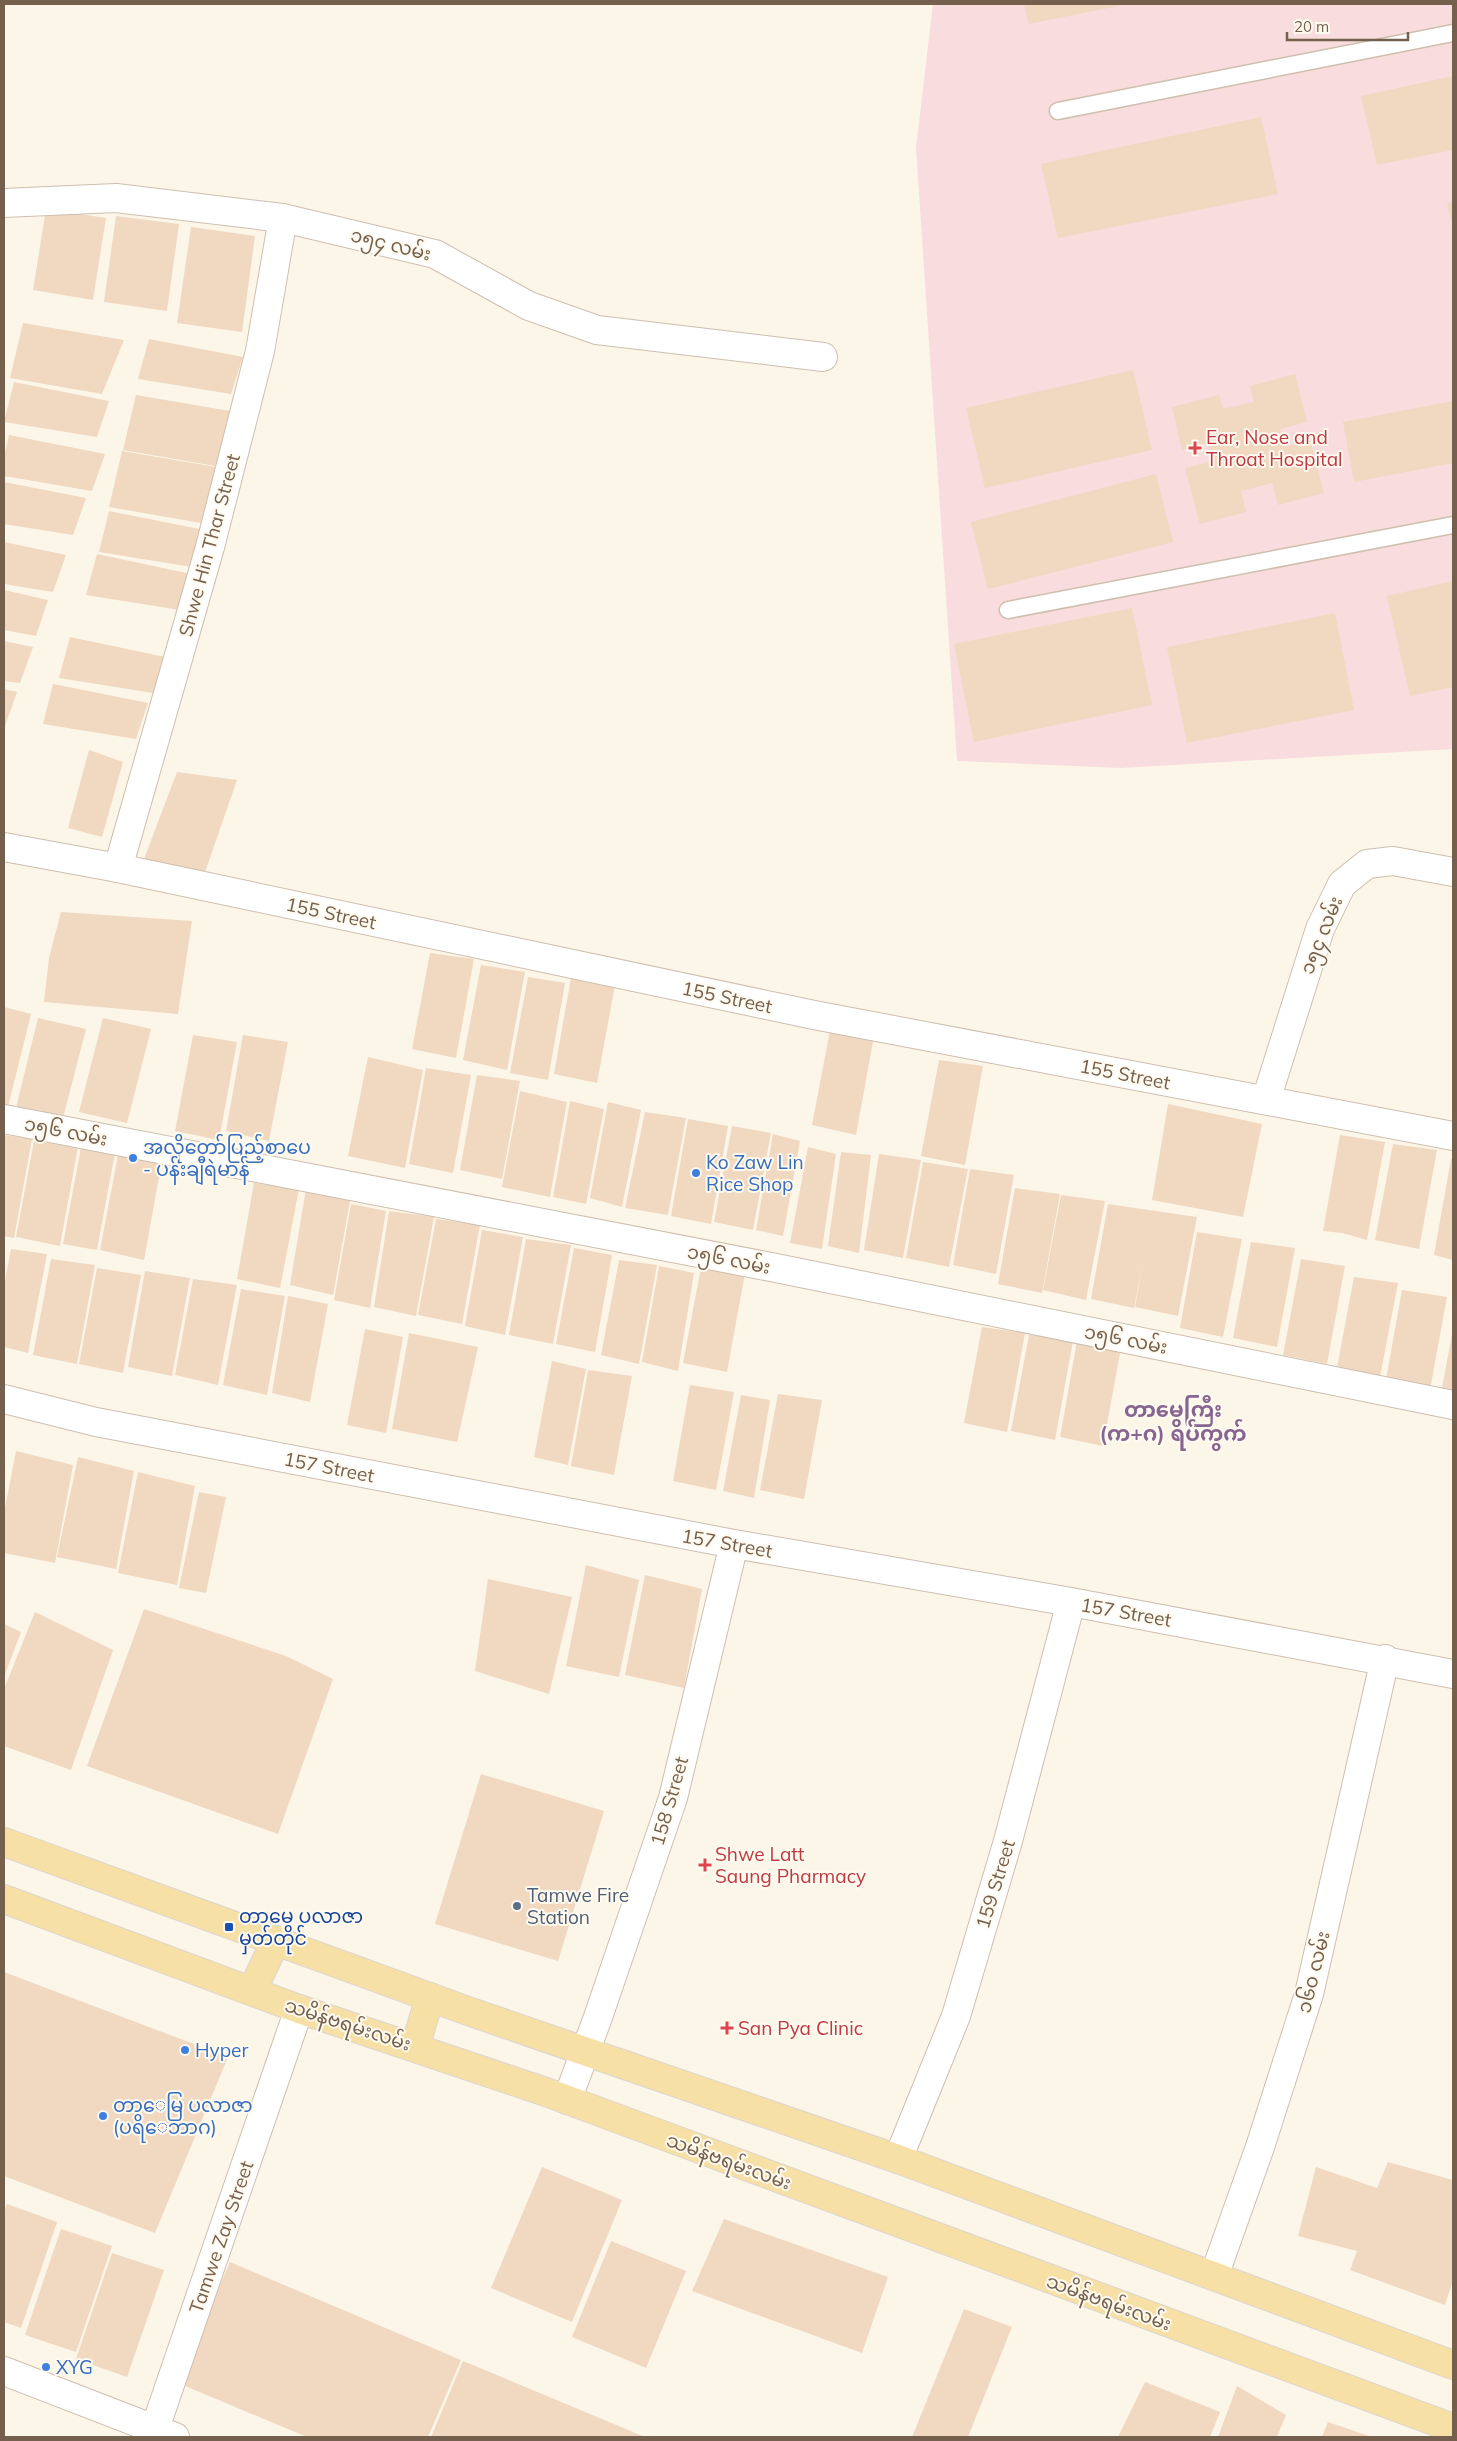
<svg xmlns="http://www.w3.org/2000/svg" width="1457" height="2441" viewBox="0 0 1457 2441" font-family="Mulish,'Noto Sans Myanmar',sans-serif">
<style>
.medical{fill:#f9dcdd}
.building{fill:#f0d8c1}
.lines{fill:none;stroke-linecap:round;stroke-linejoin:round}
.lane-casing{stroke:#cebfaf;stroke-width:19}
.street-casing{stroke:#cebfaf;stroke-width:30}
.primary-casing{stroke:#dbd5d1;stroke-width:30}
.lane{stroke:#fff;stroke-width:16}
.street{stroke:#fff;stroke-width:28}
.primary{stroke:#f7e0a5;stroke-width:28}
.health-dot{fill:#e0444e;stroke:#fefaef;stroke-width:2}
.shop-dot{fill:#3f7fe0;stroke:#fefaef;stroke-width:2}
.service-dot{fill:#5c6f8a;stroke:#fefaef;stroke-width:2}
.transit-dot{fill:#1a4fb4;stroke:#fefaef;stroke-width:2}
.labels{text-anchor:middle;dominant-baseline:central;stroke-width:4;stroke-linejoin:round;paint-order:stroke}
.street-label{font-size:19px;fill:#755f4d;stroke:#fefaef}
.health-label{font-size:19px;fill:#be3a42;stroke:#fefaef;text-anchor:start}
.shop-label{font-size:19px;fill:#366cbe;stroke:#fefaef;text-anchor:start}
.service-label{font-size:19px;fill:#4e5e75;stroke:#fefaef;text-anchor:start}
.transit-label{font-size:19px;fill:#164399;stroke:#fefaef;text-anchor:start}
.quarter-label{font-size:21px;font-weight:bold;fill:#876591;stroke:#fefaef}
</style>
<rect width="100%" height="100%" fill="#fcf6e9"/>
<polygon class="medical" points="933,4 1453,4 1453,749 1120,768 957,761 916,148"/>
<g class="building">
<polygon points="1024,4 1123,4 1123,5 1029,24"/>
<polygon points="1453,76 1453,150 1377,165 1361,96"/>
<polygon points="1261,117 1278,194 1058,238 1041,164"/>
<polygon points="1453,202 1453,227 1447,204"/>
<polygon points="46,209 106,218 93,300 33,290"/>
<polygon points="116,216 179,224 167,311 104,302"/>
<polygon points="191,227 255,236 242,332 177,323"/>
<polygon points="23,323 124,340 102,394 10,378"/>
<polygon points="149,339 243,357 231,394 138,379"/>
<polygon points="1133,370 1152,450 985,488 966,408"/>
<polygon points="1295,374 1307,422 1280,429 1285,447 1310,440 1324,493 1278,505 1272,483 1241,491 1246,512 1200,524 1185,468 1213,461 1208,444 1182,450 1172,407 1219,395 1223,409 1254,402 1250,386"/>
<polygon points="14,382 109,401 97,437 4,422"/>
<polygon points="136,395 236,412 215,466 123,450"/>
<polygon points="1453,401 1453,463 1354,482 1343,422"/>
<polygon points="9,435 105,454 92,491 4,476 4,457"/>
<polygon points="122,451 222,468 201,523 109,507"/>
<polygon points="1156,474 1173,542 988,589 971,522"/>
<polygon points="4,482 86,498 73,535 4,524"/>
<polygon points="109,511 204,530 192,567 99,552"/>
<polygon points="4,542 66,555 53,592 4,584"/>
<polygon points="97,554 191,574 180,610 86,595"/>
<polygon points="1453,581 1453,687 1410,696 1387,596"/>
<polygon points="4,590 48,600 36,636 4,630"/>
<polygon points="1132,608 1152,705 974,742 954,644"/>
<polygon points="1335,613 1354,710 1187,743 1167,647"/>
<polygon points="70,637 165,657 153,693 59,678"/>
<polygon points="4,641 33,647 20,683 4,681"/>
<polygon points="53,684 148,703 136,739 43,724"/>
<polygon points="4,689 17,692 4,729"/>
<polygon points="89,750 123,762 102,837 68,828"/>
<polygon points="177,772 237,780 203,878 179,874 144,859"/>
<polygon points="61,912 192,921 178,1014 44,1002 49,958"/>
<polygon points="430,953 474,959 456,1058 412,1049"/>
<polygon points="481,965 525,972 507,1070 463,1060"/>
<polygon points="528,977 565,983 548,1080 510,1073"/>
<polygon points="571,978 615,985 597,1083 554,1074"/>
<polygon points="4,1007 31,1014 8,1107 4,1106"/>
<polygon points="38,1018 86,1029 62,1122 15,1112"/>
<polygon points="103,1018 151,1029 127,1123 79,1112"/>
<polygon points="830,1030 874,1036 856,1135 812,1125"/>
<polygon points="193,1035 237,1042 219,1140 175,1131"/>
<polygon points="243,1035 288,1042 269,1141 226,1131"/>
<polygon points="368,1057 423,1070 405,1168 348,1156"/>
<polygon points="939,1060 983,1066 965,1165 921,1156"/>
<polygon points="426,1068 471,1075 453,1173 409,1164"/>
<polygon points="477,1075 520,1081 502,1179 460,1170"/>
<polygon points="520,1091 567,1102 550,1197 502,1187"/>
<polygon points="570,1101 604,1109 586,1204 553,1197"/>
<polygon points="608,1102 641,1110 622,1207 590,1198"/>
<polygon points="1168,1104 1262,1124 1243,1217 1152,1200"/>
<polygon points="645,1112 686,1118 668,1215 625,1208"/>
<polygon points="688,1119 728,1126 711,1224 671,1216"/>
<polygon points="732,1126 771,1133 753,1230 714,1222"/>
<polygon points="773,1134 800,1141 783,1236 756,1230"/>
<polygon points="4,1135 32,1139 14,1238 4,1236"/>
<polygon points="1340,1135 1385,1142 1367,1240 1342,1233 1323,1231"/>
<polygon points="34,1141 78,1147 60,1246 16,1237"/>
<polygon points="1393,1144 1437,1150 1419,1249 1375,1240"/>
<polygon points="81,1147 115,1153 97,1250 63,1244"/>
<polygon points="808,1147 836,1154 822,1249 790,1243"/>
<polygon points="841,1152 871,1155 859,1253 828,1246"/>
<polygon points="879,1154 921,1160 903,1258 864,1250"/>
<polygon points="118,1155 162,1161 144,1260 100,1250"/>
<polygon points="1451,1159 1453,1159 1453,1260 1434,1255"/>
<polygon points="923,1162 968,1169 949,1267 906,1258"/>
<polygon points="970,1169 1014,1175 996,1274 953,1265"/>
<polygon points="254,1183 299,1189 280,1288 237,1279"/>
<polygon points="1015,1188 1060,1194 1042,1293 998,1284"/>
<polygon points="306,1189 351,1196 333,1295 290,1285"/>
<polygon points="1061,1195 1105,1201 1086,1300 1043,1290"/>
<polygon points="351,1204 386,1211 370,1308 334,1300"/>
<polygon points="1108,1204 1197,1217 1178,1316 1135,1307 1143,1262 1134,1308 1091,1299"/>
<polygon points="389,1211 434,1217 416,1316 374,1307"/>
<polygon points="436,1219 480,1225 462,1324 418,1315"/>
<polygon points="482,1230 523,1237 505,1335 465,1326"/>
<polygon points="1197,1232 1242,1239 1223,1337 1180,1328"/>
<polygon points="526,1239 571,1245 553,1344 509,1335"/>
<polygon points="1251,1242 1295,1248 1277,1347 1233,1338"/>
<polygon points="574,1248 612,1255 595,1352 556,1344"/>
<polygon points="11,1249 47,1254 28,1353 4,1347 4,1286"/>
<polygon points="51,1259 95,1265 77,1364 33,1355"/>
<polygon points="1301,1259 1345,1266 1327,1364 1283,1355"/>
<polygon points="619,1260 657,1265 639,1364 601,1355"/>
<polygon points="659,1266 694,1273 678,1371 642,1362"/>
<polygon points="701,1267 745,1273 727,1372 683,1363"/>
<polygon points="97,1268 141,1275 123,1373 79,1364"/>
<polygon points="145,1271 190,1278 172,1376 128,1367"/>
<polygon points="1354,1277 1398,1283 1379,1382 1336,1373"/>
<polygon points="193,1279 237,1285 218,1385 175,1375"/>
<polygon points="241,1289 285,1296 267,1395 223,1385"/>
<polygon points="1402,1290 1447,1297 1429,1395 1385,1385"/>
<polygon points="288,1296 328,1304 310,1402 272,1393"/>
<polygon points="982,1327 1025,1333 1007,1432 964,1423"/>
<polygon points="365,1329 403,1337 386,1433 347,1425"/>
<polygon points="409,1333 478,1347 457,1442 392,1429"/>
<polygon points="1452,1334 1453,1335 1453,1396 1441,1393"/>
<polygon points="1029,1335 1073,1341 1055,1440 1011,1431"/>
<polygon points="1077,1341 1121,1348 1103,1446 1060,1437"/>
<polygon points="552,1361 586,1369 568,1465 534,1457"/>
<polygon points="588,1370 632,1376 614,1475 571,1466"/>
<polygon points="690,1385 734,1392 716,1490 673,1481"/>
<polygon points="778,1394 822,1400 804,1499 760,1490"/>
<polygon points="741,1395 770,1400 754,1498 723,1491"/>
<polygon points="16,1451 73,1465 55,1563 4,1553 4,1513"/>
<polygon points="78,1457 134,1471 116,1569 57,1557"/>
<polygon points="138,1472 195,1486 177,1585 118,1573"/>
<polygon points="199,1492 226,1497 206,1593 179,1588"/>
<polygon points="586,1565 639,1580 619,1677 566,1666"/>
<polygon points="645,1575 702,1589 684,1688 625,1675"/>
<polygon points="488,1579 572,1597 549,1694 475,1671"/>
<polygon points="144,1609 286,1656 333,1679 278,1834 87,1766"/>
<polygon points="35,1612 113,1650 71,1770 4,1746 4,1689"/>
<polygon points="4,1624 21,1632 4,1677"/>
<polygon points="481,1774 604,1811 558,1961 435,1924"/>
<polygon points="4,1972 228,2057 155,2233 4,2176"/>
<polygon points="1388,2162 1453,2180 1453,2280 1445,2305 1350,2270 1357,2251 1298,2236 1316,2167 1377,2188"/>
<polygon points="542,2167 622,2200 572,2322 491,2288"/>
<polygon points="7,2204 57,2222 21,2328 4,2322 4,2212"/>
<polygon points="724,2219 888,2277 862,2353 692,2291"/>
<polygon points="61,2229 112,2246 76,2352 25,2335"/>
<polygon points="611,2241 686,2271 646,2368 572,2337"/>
<polygon points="112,2253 164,2270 127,2377 76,2359"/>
<polygon points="230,2262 461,2360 428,2437 307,2437 178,2383"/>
<polygon points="964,2309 1012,2327 968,2437 912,2437"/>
<polygon points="463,2361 566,2404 645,2437 431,2437"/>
<polygon points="1145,2382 1220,2412 1210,2437 1118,2437"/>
<polygon points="1237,2386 1286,2415 1277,2437 1218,2437"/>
<polygon points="1328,2422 1372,2437 1322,2437"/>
</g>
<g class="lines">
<g class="lane-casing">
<g id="lane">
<polyline points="1058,111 1453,33"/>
<polyline points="1008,610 1453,525"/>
</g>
</g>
<g class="street-casing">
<g id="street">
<polyline points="4,203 116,198 283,218 435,254 529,306 597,330 823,357"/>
<polyline points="4,847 118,868 814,1015 1453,1136"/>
<polyline points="118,868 210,547 260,351 283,218"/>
<polyline points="1266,1100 1320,929 1342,884 1367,864 1393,861 1453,872"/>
<polyline points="4,1119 771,1267 1453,1405"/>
<polyline points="4,1399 96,1422 734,1544 1071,1602 1453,1674"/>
<polyline points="567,2100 597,2020 673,1798 734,1544"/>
<polyline points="898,2159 956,2016 1008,1841 1071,1602"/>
<polyline points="1214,2276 1260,2147 1309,1994 1385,1659"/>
<polyline points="4,2371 175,2437"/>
<polyline points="152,2437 299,2009"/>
</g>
</g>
<g class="primary-casing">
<g id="primary">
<polyline points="4,1842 468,2011 898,2159 1453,2365"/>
<polyline points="4,1899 299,2009 546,2092 1453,2428"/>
<polyline points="252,1991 276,1940"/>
<polyline points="415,2047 430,1997"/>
</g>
</g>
<use href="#lane" class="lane"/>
<use href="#street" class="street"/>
<use href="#primary" class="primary"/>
</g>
<g class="health-dot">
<path d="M1192.5 440.5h5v5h5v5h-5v5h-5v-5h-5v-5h5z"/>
<path d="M702.5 1857.5h5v5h5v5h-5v5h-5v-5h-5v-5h5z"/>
<path d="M724.5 2020.5h5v5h5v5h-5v5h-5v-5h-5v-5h5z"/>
</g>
<g class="shop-dot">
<circle cx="133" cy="1158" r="5"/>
<circle cx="696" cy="1173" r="5"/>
<circle cx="185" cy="2050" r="5"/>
<circle cx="103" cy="2116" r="5"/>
<circle cx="46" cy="2367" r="5"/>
</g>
<circle class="service-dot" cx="517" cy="1906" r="5"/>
<rect class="transit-dot" x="224" y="1922" width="10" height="10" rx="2.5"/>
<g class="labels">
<g class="street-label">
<text transform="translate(391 244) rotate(14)">၁၅၄ လမ်း</text>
<text transform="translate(209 545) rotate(-75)">Shwe Hin Thar Street</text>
<text transform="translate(331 913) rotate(12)">155 Street</text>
<text transform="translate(1321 935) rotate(-68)">၁၅၄ လမ်း</text>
<text transform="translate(727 997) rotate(12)">155 Street</text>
<text transform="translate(1125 1074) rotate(11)">155 Street</text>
<text transform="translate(66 1131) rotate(11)">၁၅၆ လမ်း</text>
<text transform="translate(729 1259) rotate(11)">၁၅၆ လမ်း</text>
<text transform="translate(1126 1339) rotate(11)">၁၅၆ လမ်း</text>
<text transform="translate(329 1467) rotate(11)">157 Street</text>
<text transform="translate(727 1543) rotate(10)">157 Street</text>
<text transform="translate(1126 1612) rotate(10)">157 Street</text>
<text transform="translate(669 1801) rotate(-74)">158 Street</text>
<text transform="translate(995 1884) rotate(-73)">159 Street</text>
<text transform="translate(1313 1972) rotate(-76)">၁၆၀ လမ်း</text>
<text transform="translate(348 2024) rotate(18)">သမိန်ဗရမ်းလမ်း</text>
<text transform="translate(729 2161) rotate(20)">သမိန်ဗရမ်းလမ်း</text>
<text transform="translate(221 2237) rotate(-71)">Tamwe Zay Street</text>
<text transform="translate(1109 2302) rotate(20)">သမိန်ဗရမ်းလမ်း</text>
</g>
<g class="health-label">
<text x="1206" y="437">Ear, Nose and<tspan x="1206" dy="22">Throat Hospital</tspan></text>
<text x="715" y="1854">Shwe Latt<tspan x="715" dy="22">Saung Pharmacy</tspan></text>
<text x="738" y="2028">San Pya Clinic</text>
</g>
<g class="shop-label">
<text x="143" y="1147">အလိုတော်ပြည့်စာပေ<tspan x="143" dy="22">- ပန်းချီရဲမာန်</tspan></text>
<text x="706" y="1162">Ko Zaw Lin<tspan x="706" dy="22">Rice Shop</tspan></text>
<text x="195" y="2050">Hyper</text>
<text x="113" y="2105">တာေမြ ပလာဇာ<tspan x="113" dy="22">(ပရိေဘာဂ)</tspan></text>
<text x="56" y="2367">XYG</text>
</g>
<g class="service-label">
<text x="527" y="1895">Tamwe Fire<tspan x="527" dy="22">Station</tspan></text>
</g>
<g class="transit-label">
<text x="239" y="1916">တာမွေ ပလာဇာ<tspan x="239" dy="22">မှတ်တိုင်</tspan></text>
</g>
<g class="quarter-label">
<text x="1173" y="1409">တာမွေကြီး<tspan x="1173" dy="24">(က+ဂ) ရပ်ကွက်</tspan></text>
</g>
</g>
<rect width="1457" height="2441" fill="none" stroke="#755f4d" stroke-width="10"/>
<path d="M1287 32v8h121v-8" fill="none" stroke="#755f4d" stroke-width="2.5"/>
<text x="1294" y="32" font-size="15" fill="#755f4d" stroke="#fefaef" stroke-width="4" paint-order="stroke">20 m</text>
</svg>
